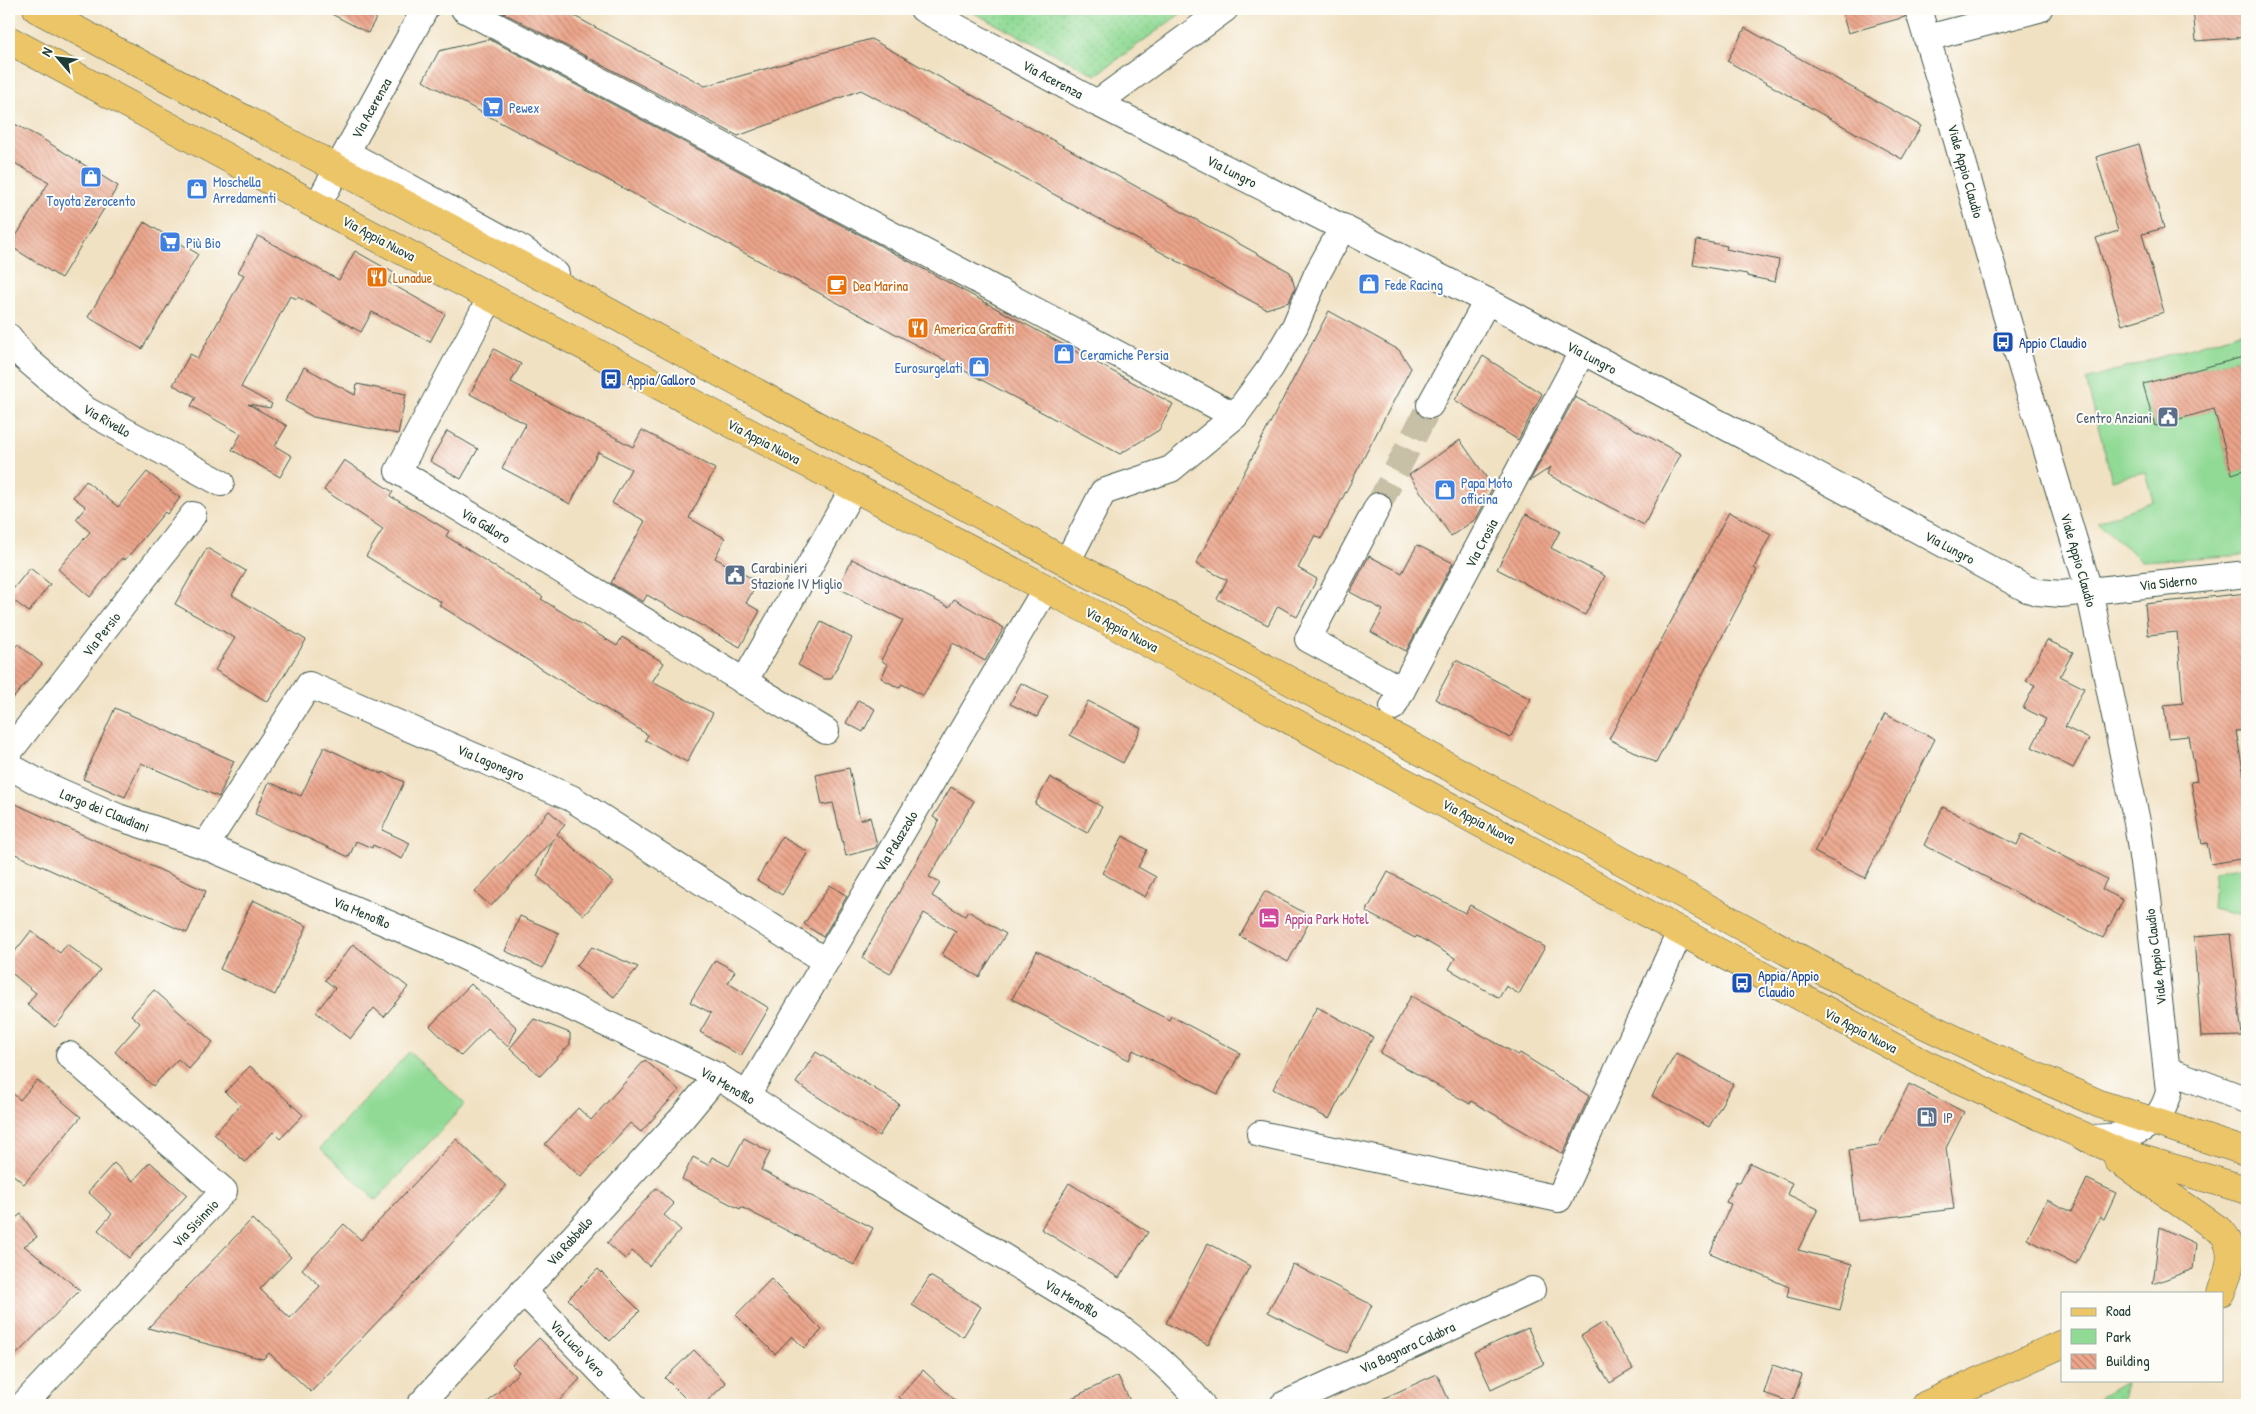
<svg xmlns="http://www.w3.org/2000/svg" width="2256" height="1414" viewBox="0 0 2256 1414" font-family="'Patrick Hand',sans-serif">
<style>
.grass{fill:url(#grass-dots);stroke:#588c64}
.green{fill:#91da95;stroke:#588c64}
.building{fill:url(#building-back-hatch)}
.lines{fill:none;stroke-linecap:round;stroke-linejoin:round}
.minor-tunnel{stroke:#c7c0a6;stroke-width:26;stroke-dasharray:26 13;stroke-linecap:butt}
.minor-casing{stroke:#3e5649;stroke-width:28}
.major-casing{stroke:#3e5649;stroke-width:29}
.minor{stroke:#fff;stroke-width:26}
.major{stroke:#edc569;stroke-width:28}
.labels{text-anchor:middle;dominant-baseline:central;stroke-width:4;stroke-linejoin:round;paint-order:stroke}
.street-label{font-size:14px;fill:#1f3d34;stroke:#fdfcf7}
.shop-label{font-size:14px;fill:#366cbe;stroke:#fdfcf7;text-anchor:start}
.food-label{font-size:14px;fill:#c56008;stroke:#fdfcf7;text-anchor:start}
.transit-label{font-size:14px;fill:#164399;stroke:#fdfcf7;text-anchor:start}
.service-label{font-size:14px;fill:#4e5e75;stroke:#fdfcf7;text-anchor:start}
.hotel-label{font-size:14px;fill:#b23c85;stroke:#fdfcf7;text-anchor:start}
</style>
<defs>
<pattern id="grass-dots" width="8" height="8" patternUnits="userSpaceOnUse" patternTransform="scale(1.25)"><rect width="8" height="8" fill="#91da95"/><path d="M2 2h.1M6 6h.1" fill="none" stroke="#7dbc81" stroke-width="1.8" stroke-linecap="round"/></pattern>
<pattern id="building-back-hatch" width="6" height="6" patternUnits="userSpaceOnUse" patternTransform="scale(1.25)"><rect width="6" height="6" fill="#eca48a"/><path d="M-1 5l2 2M0 0l6 6M5-1l2 2" fill="none" stroke="#bf8772"/></pattern>
</defs>
<rect width="100%" height="100%" fill="#fdfcf7"/>
<filter id="ink" filterUnits="userSpaceOnUse"><feTurbulence type="fractalNoise" baseFrequency=".02" numOctaves="2"/><feDisplacementMap in="SourceGraphic" scale="10" xChannelSelector="R" yChannelSelector="G"/><feConvolveMatrix kernelMatrix="1 2 1 2 8 2 1 2 1" color-interpolation-filters="sRGB"/></filter>
<filter id="wash" filterUnits="userSpaceOnUse"><feTurbulence type="fractalNoise" baseFrequency=".0096" numOctaves="4" result="noise"/><feDisplacementMap in="SourceGraphic" scale="20" xChannelSelector="R" yChannelSelector="G"/><feGaussianBlur stdDeviation="1.12" result="paint"/><feColorMatrix in="noise" values="0 0 0 0 0 0 0 0 0 0 0 0 0 0 0 0 0 1.4 0 .05"/><feComposite in="paint" operator="in"/></filter>
<g filter="url(#wash)">
<rect width="100%" height="100%" fill="#f1e1c3"/>
<g class="grass">
<polygon points="966,9 1187,9 1096,75"/>
<polygon points="2126,1383 2121,1405 2089,1405"/>
</g>
<g class="green">
<polygon points="2247,330 2247,356 2144,385 2155,425 2214,409 2232,474 2247,469 2247,555 2142,561 2097,522 2153,501 2145,472 2112,480 2086,380"/>
<polygon points="2247,866 2247,916 2212,908 2215,871"/>
<polygon points="409,1052 465,1104 376,1200 320,1148"/>
</g>
<g id="blocks">
<g class="building">
<polygon points="322,9 381,9 368,33"/>
<polygon points="496,9 561,9 705,86 871,39 1290,272 1295,288 1289,302 1266,309 861,90 738,136"/>
<polygon points="1841,9 1903,9 1905,17 1848,33"/>
<polygon points="2193,9 2247,9 2247,37 2196,41"/>
<polygon points="1745,28 1921,126 1902,159 1727,61"/>
<polygon points="489,39 879,245 1173,404 1159,430 1120,454 423,81 439,51"/>
<polygon points="9,121 41,138 118,186 61,278 10,246 49,182 9,160"/>
<polygon points="2139,144 2164,228 2142,234 2164,312 2122,325 2096,238 2118,231 2096,157"/>
<polygon points="144,222 198,254 142,349 88,317"/>
<polygon points="258,236 339,280 355,251 394,273 388,282 445,314 430,342 372,312 361,332 298,297 297,299 290,296 241,387 272,404 270,408 248,404 287,426 275,446 292,456 280,477 232,450 241,434 191,406 196,397 173,385 190,354 198,358 244,275 238,272"/>
<polygon points="1697,240 1727,246 1726,249 1779,260 1775,282 1747,276 1747,274 1693,265"/>
<polygon points="1329,311 1399,350 1411,368 1321,539 1315,535 1298,568 1317,579 1297,617 1278,606 1268,625 1217,599 1227,580 1196,564"/>
<polygon points="494,349 521,364 511,382 633,447 642,430 715,469 689,518 725,538 715,558 758,582 746,603 760,611 740,647 647,595 643,602 611,583 645,521 612,503 631,469 598,452 570,504 502,468 526,424 470,394"/>
<polygon points="1483,356 1542,394 1518,440 1455,400"/>
<polygon points="2247,356 2247,469 2232,474 2214,409 2155,426 2143,384"/>
<polygon points="304,367 355,395 357,384 406,394 398,434 313,417 285,401"/>
<polygon points="1575,397 1681,454 1644,525 1547,474 1551,467 1530,481"/>
<polygon points="447,431 478,449 461,479 430,461"/>
<polygon points="1460,440 1493,487 1476,519 1451,536 1409,475"/>
<polygon points="344,460 393,492 390,496 449,531 446,536 543,597 541,599 617,646 622,637 664,663 652,682 713,713 687,762 645,740 648,735 439,605 441,602 366,556 383,529 324,490"/>
<polygon points="147,472 180,498 167,514 165,512 125,560 122,558 90,597 58,569 90,532 76,519 86,507 73,497 86,481 118,507"/>
<polygon points="1729,512 1771,534 1754,568 1757,570 1656,763 1609,739"/>
<polygon points="1526,514 1560,531 1551,548 1605,576 1585,615 1497,569"/>
<polygon points="1417,545 1453,563 1406,651 1371,632 1383,610 1350,592 1369,556 1402,573"/>
<polygon points="207,548 246,571 232,595 306,640 268,702 215,670 235,638 175,604"/>
<polygon points="852,559 949,607 954,599 1004,628 985,661 953,643 923,696 902,684 899,688 881,678 888,665 881,660 903,620 838,588"/>
<polygon points="30,568 50,584 29,612 9,597 9,594"/>
<polygon points="2247,593 2247,730 2236,731 2244,776 2247,775 2247,833 2242,834 2246,858 2211,864 2207,843 2202,844 2191,782 2197,781 2189,736 2168,738 2164,705 2183,703 2177,632 2148,635 2145,604"/>
<polygon points="821,622 852,638 831,679 824,679 798,665"/>
<polygon points="2047,640 2073,652 2060,676 2084,688 2065,727 2089,739 2073,768 2032,747 2046,719 2023,708 2035,685 2026,681"/>
<polygon points="18,644 42,664 9,703 9,654"/>
<polygon points="1456,660 1531,699 1510,738 1435,699"/>
<polygon points="1021,683 1048,696 1037,717 1010,704"/>
<polygon points="858,700 875,709 863,732 846,723"/>
<polygon points="1088,701 1141,728 1123,763 1070,735"/>
<polygon points="115,708 234,761 219,797 141,763 125,797 83,779"/>
<polygon points="1885,714 1935,739 1865,878 1814,852"/>
<polygon points="324,747 382,774 383,772 404,782 382,830 410,843 402,859 373,845 372,848 356,841 349,857 255,814 269,782 301,796"/>
<polygon points="849,768 860,820 870,817 877,845 875,848 846,856 833,803 822,805 816,775"/>
<polygon points="1050,777 1102,807 1087,833 1035,804"/>
<polygon points="951,787 974,801 929,877 940,883 932,896 965,916 968,911 1006,934 979,977 942,955 956,931 924,913 890,974 862,958 939,821 933,817"/>
<polygon points="9,801 206,891 187,933 9,851"/>
<polygon points="1943,807 2017,845 2022,834 2107,879 2102,889 2123,900 2103,938 1924,845"/>
<polygon points="549,811 565,825 557,834 613,882 584,915 537,876 554,838 491,906 475,892"/>
<polygon points="1123,836 1147,850 1138,867 1156,877 1145,897 1102,873"/>
<polygon points="782,837 808,852 782,895 757,880"/>
<polygon points="1388,872 1465,913 1470,905 1545,947 1519,994 1506,986 1499,998 1449,969 1455,958 1417,936 1415,938 1366,912"/>
<polygon points="830,885 847,896 823,937 804,924"/>
<polygon points="1265,891 1312,917 1288,962 1240,936"/>
<polygon points="253,900 307,926 275,995 220,969"/>
<polygon points="520,916 559,933 543,968 505,951"/>
<polygon points="31,931 60,953 67,944 100,970 55,1027 27,1005 36,993 9,971 9,959"/>
<polygon points="2230,934 2242,1036 2201,1037 2194,937"/>
<polygon points="353,944 408,987 384,1017 374,1008 350,1039 316,1012 335,988 325,980"/>
<polygon points="592,947 638,967 614,997 576,966"/>
<polygon points="1037,951 1169,1020 1171,1016 1240,1053 1218,1094 1133,1050 1129,1060 1012,999"/>
<polygon points="715,960 735,971 728,983 769,1008 741,1056 700,1032 711,1013 690,1002"/>
<polygon points="471,984 517,1028 508,1047 488,1028 461,1056 430,1026"/>
<polygon points="154,990 213,1042 189,1069 178,1059 153,1086 115,1052 140,1023 131,1015"/>
<polygon points="1411,996 1518,1055 1520,1053 1589,1096 1563,1154 1471,1101 1470,1104 1380,1053"/>
<polygon points="1317,1007 1373,1037 1329,1119 1273,1089"/>
<polygon points="534,1019 570,1033 570,1044 540,1076 510,1048"/>
<polygon points="816,1052 899,1104 879,1136 796,1083"/>
<polygon points="1676,1053 1733,1084 1709,1127 1652,1096"/>
<polygon points="645,1060 679,1090 641,1132 630,1123 581,1177 545,1144 578,1108 591,1120"/>
<polygon points="250,1066 303,1115 280,1139 273,1132 245,1162 214,1134 240,1106 225,1092"/>
<polygon points="37,1080 81,1117 24,1184 9,1171 9,1090 20,1100"/>
<polygon points="1909,1084 1964,1112 1946,1148 1954,1209 1858,1221 1849,1150 1878,1146"/>
<polygon points="744,1138 770,1152 761,1170 873,1228 854,1265 741,1207 740,1209 682,1179 693,1157 708,1165 712,1157 729,1166"/>
<polygon points="456,1139 506,1186 311,1392 269,1353 263,1359 148,1328 252,1219 291,1257 260,1289 290,1318 320,1286 302,1269 344,1224 361,1240"/>
<polygon points="150,1162 187,1195 129,1258 98,1230 112,1214 88,1192 114,1163 133,1181"/>
<polygon points="1750,1163 1792,1183 1787,1194 1818,1209 1798,1250 1852,1264 1840,1310 1787,1297 1789,1287 1710,1253 1731,1204 1726,1202 1736,1181 1740,1183"/>
<polygon points="2087,1179 2116,1193 2104,1219 2100,1217 2076,1264 2027,1239 2047,1200 2071,1212"/>
<polygon points="1069,1183 1148,1232 1119,1278 1041,1229"/>
<polygon points="656,1188 674,1204 664,1215 681,1230 649,1266 632,1251 625,1259 607,1243"/>
<polygon points="21,1214 37,1237 24,1246 80,1290 9,1362 9,1223"/>
<polygon points="2160,1227 2196,1244 2193,1269 2153,1284"/>
<polygon points="1208,1243 1250,1266 1208,1345 1166,1323"/>
<polygon points="1293,1264 1372,1305 1347,1353 1268,1312"/>
<polygon points="598,1269 640,1311 610,1341 568,1299"/>
<polygon points="930,1276 981,1307 963,1337 912,1305"/>
<polygon points="771,1279 822,1330 804,1348 792,1336 775,1354 736,1315"/>
<polygon points="1604,1322 1633,1369 1610,1383 1581,1336"/>
<polygon points="1528,1328 1544,1364 1491,1389 1474,1352"/>
<polygon points="539,1338 580,1379 555,1405 485,1405 519,1372 512,1365"/>
<polygon points="694,1350 726,1383 703,1405 692,1405 665,1378"/>
<polygon points="1773,1365 1802,1375 1792,1403 1764,1393"/>
<polygon points="923,1370 960,1405 908,1405 899,1397"/>
<polygon points="1437,1374 1451,1405 1369,1405"/>
<polygon points="1118,1376 1132,1405 1057,1405"/>
</g>
</g>
</g>
<g filter="url(#ink)">
<use href="#blocks" fill-opacity="0" stroke="#3e5649" stroke-width="1"/>
<g class="lines">
<polyline class="minor-tunnel" points="1378,506 1430,405"/>
<g class="minor-casing">
<g id="minor">
<polyline points="464,9 1235,416"/>
<polyline points="923,9 1097,103 1487,301 1751,440 2027,589 2038,592 2061,594 2247,574"/>
<path d="M1918 9 1947 105 2006 315 2089 590 2137 822 2148 898 2169 1092C2158 1135 2123 1138 2085 1138"/>
<polyline points="1927,38 2039,9"/>
<polyline points="1097,103 1225,9"/>
<polyline points="347,153 522,249 556,274"/>
<polyline points="317,206 425,9"/>
<polyline points="491,297 398,471 826,731"/>
<polyline points="9,337 25,358 86,410 221,483"/>
<polyline points="1430,405 1487,301"/>
<polyline points="1378,506 1308,639 1402,690"/>
<polyline points="1067,562 1103,492 1171,469 1235,416 1271,367 1295,326 1317,274 1343,227"/>
<polyline points="744,682 853,489"/>
<polyline points="1393,707 1582,352"/>
<polyline points="9,752 193,515"/>
<path d="M9 766 38 782 118 817 205 846 448 949 717 1076 877 1180 1117 1326C1149 1350 1178 1374 1202 1405"/>
<polyline points="205,846 309,685 571,798 825,961"/>
<polyline points="2167,1070 2247,1100"/>
<polyline points="747,1095 1046,588"/>
<polyline points="1260,1134 1559,1199 1680,932"/>
<polyline points="523,1291 633,1405"/>
<polyline points="23,1405 224,1191 69,1055"/>
<polyline points="420,1405 683,1117 717,1076"/>
<polyline points="1283,1405 1532,1290"/>
</g>
</g>
<g class="major-casing">
<g id="major">
<polyline points="37,9 605,310 1067,562 1382,730 1898,1012 1979,1051 2100,1104 2247,1152"/>
<polyline points="9,40 317,206 1087,610 1925,1064 2121,1153 2247,1190"/>
<path d="M2118 1160 2222 1232C2237 1249 2229 1273 2221 1292"/>
<polyline points="1926,1405 2062,1344"/>
</g>
</g>
<use href="#minor" class="minor"/>
<use href="#major" class="major"/>
</g>
</g>
<defs>
<g id="supermarket-square" transform="scale(1.125)"><rect x="-9" y="-9" width="18" height="18" rx="4" fill="#3f7fe0" stroke="#fdfcf7"/><path d="M-6-5.5h2.5l.6 2H6L4.5 2H-2.5L-4.4-4H-6ZM-1.5 3.2a1.3 1.3 0 1 0 .1 0ZM3 3.2a1.3 1.3 0 1 0 .1 0Z" fill="#fff"/></g>
<g id="shop-square" transform="scale(1.125)"><rect x="-9" y="-9" width="18" height="18" rx="4" fill="#3f7fe0" stroke="#fdfcf7"/><path d="M-5-2.5h2.3a2.7 3.5 0 0 1 5.4 0H5L5.5 6h-11ZM-1.5-2.5h3a1.5 2.3 0 0 0-3 0Z" fill="#fff"/></g>
<g id="restaurant-square" transform="scale(1.125)"><rect x="-9" y="-9" width="18" height="18" rx="4" fill="#e8710a" stroke="#fdfcf7"/><path d="M-5-6h1v4h1v-4h1v4h1v-4h1v5L-1.5 .5V6h-2V.5L-5-1ZM5-6V6H3V1.5H1.5Q1.5-4 5-6Z" fill="#fff"/></g>
<g id="cafe-square" transform="scale(1.125)"><rect x="-9" y="-9" width="18" height="18" rx="4" fill="#e8710a" stroke="#fdfcf7"/><path d="M-5.5-4.5H6V0H3Q3 3.5 0 3.5H-2.5Q-5.5 3.5-5.5 0ZM3-3.2v2h1.7v-2ZM-6 4.5H4V6H-6Z" fill="#fff"/></g>
<g id="bus-square" transform="scale(1.125)"><rect x="-9" y="-9" width="18" height="18" rx="4" fill="#1a4fb4" stroke="#fdfcf7"/><path d="M-5-6H5V4H4V6H2V4H-2V6H-4V4H-5ZM-3.5-4V0h7V-4ZM-3.5 1.2v1.5H-2V1.2ZM2 1.2v1.5H3.5V1.2Z" fill="#fff"/></g>
<g id="civic-square" transform="scale(1.125)"><rect x="-9" y="-9" width="18" height="18" rx="4" fill="#5c6f8a" stroke="#fdfcf7"/><path d="M-.6-6.5H3V-4.5H.6V-3L4-1V1h2V6H-6V1h2V-1L-.6-3ZM-1.2 2.5V6h2.4V2.5Z" fill="#fff"/></g>
<g id="hotel-square" transform="scale(1.125)"><rect x="-9" y="-9" width="18" height="18" rx="4" fill="#d1479c" stroke="#fdfcf7"/><path d="M-6-4.5h1.5V1H6V5H4.5V3h-9V5H-6ZM-4 0a1.8 1.8 0 1 1 3.6 0ZM.5 0V-2.5h3Q6-2.5 6 0Z" fill="#fff"/></g>
<g id="fuel-square" transform="scale(1.125)"><rect x="-9" y="-9" width="18" height="18" rx="4" fill="#5c6f8a" stroke="#fdfcf7"/><path d="M-5.5-6h7V0h2V4h1.3V-2.5L3-4.5l.8-.8L6-3V5H2.5V1h-1V6h-7ZM-4.2-4.7v3.2H.2V-4.7Z" fill="#fff"/></g>
</defs>
<g fill-rule="evenodd">
<use href="#supermarket-square" x="493" y="107"/>
<use href="#shop-square" x="91" y="177"/>
<use href="#shop-square" x="197" y="189"/>
<use href="#supermarket-square" x="170" y="242"/>
<use href="#restaurant-square" x="377" y="277"/>
<use href="#shop-square" x="1369" y="284"/>
<use href="#cafe-square" x="837" y="285"/>
<use href="#restaurant-square" x="918" y="328"/>
<use href="#bus-square" x="2003" y="342"/>
<use href="#shop-square" x="1064" y="354"/>
<use href="#shop-square" x="979" y="367"/>
<use href="#bus-square" x="611" y="379"/>
<use href="#civic-square" x="2168" y="417"/>
<use href="#shop-square" x="1445" y="490"/>
<use href="#civic-square" x="735" y="575"/>
<use href="#hotel-square" x="1269" y="918"/>
<use href="#bus-square" x="1742" y="983"/>
<use href="#fuel-square" x="1927" y="1117"/>
</g>
<g class="labels">
<g class="street-label">
<text transform="translate(1053 79) rotate(28)">Via Acerenza</text>
<text transform="translate(371 108) rotate(-61)">Via Acerenza</text>
<text transform="translate(1232 171) rotate(27)">Via Lungro</text>
<text transform="translate(1966 171) rotate(74)">Viale Appio Claudio</text>
<text transform="translate(379 238) rotate(28)">Via Appia Nuova</text>
<text transform="translate(1592 357) rotate(28)">Via Lungro</text>
<text transform="translate(107 420) rotate(30)">Via Rivello</text>
<text transform="translate(764 441) rotate(28)">Via Appia Nuova</text>
<text transform="translate(486 525) rotate(31)">Via Galloro</text>
<text transform="translate(1481 543) rotate(-62)">Via Crosia</text>
<text transform="translate(1950 547) rotate(28)">Via Lungro</text>
<text transform="translate(2079 560) rotate(74)">Viale Appio Claudio</text>
<text transform="translate(2168 582) rotate(-6)">Via Siderno</text>
<text transform="translate(1122 629) rotate(28)">Via Appia Nuova</text>
<text transform="translate(101 634) rotate(-52)">Via Persio</text>
<text transform="translate(491 762) rotate(23)">Via Lagonegro</text>
<text transform="translate(105 810) rotate(22)">Largo dei Claudiani</text>
<text transform="translate(1479 821) rotate(28)">Via Appia Nuova</text>
<text transform="translate(896 841) rotate(-59)">Via Palazzolo</text>
<text transform="translate(362 912) rotate(23)">Via Menofilo</text>
<text transform="translate(2155 957) rotate(-97)">Viale Appio Claudio</text>
<text transform="translate(1861 1030) rotate(28)">Via Appia Nuova</text>
<text transform="translate(728 1085) rotate(30)">Via Menofilo</text>
<text transform="translate(195 1223) rotate(-47)">Via Sisinnio</text>
<text transform="translate(569 1241) rotate(-48)">Via Rabbello</text>
<text transform="translate(1072 1298) rotate(31)">Via Menofilo</text>
<text transform="translate(1407 1347) rotate(-25)">Via Bagnara Calabra</text>
<text transform="translate(578 1348) rotate(46)">Via Lucio Vero</text>
</g>
<g class="shop-label">
<text x="509" y="107">Pewex</text>
<text x="213" y="181">Moschella<tspan x="213" dy="16">Arredamenti</tspan></text>
<text x="91" y="200" text-anchor="middle">Toyota Zerocento</text>
<text x="186" y="242">Più Bio</text>
<text x="1385" y="284">Fede Racing</text>
<text x="1080" y="354">Ceramiche Persia</text>
<text x="963" y="367" text-anchor="end">Eurosurgelati</text>
<text x="1461" y="482">Papa Moto<tspan x="1461" dy="16">officina</tspan></text>
</g>
<g class="food-label">
<text x="393" y="277">Lunadue</text>
<text x="853" y="285">Dea Marina</text>
<text x="934" y="328">America Graffiti</text>
</g>
<g class="transit-label">
<text x="2019" y="342">Appio Claudio</text>
<text x="627" y="379">Appia/Galloro</text>
<text x="1758" y="975">Appia/Appio<tspan x="1758" dy="16">Claudio</tspan></text>
</g>
<g class="service-label">
<text x="2152" y="417" text-anchor="end">Centro Anziani</text>
<text x="751" y="567">Carabinieri<tspan x="751" dy="16">Stazione IV Miglio</tspan></text>
<text x="1943" y="1117">IP</text>
</g>
<g class="hotel-label">
<text x="1285" y="918">Appia Park Hotel</text>
</g>
</g>
<rect width="2256" height="1414" fill="none" stroke="#fdfcf7" stroke-width="30"/>
<rect x="2061" y="1292" width="162" height="90" fill="#fdfcf7" stroke="#a4b0a9"/>
<rect x="2071" y="1308" width="25" height="8" fill="#edc569" stroke="#a4b0a9"/>
<text x="2106" y="1316" font-size="15" fill="#1f3d34">Road</text>
<rect x="2071" y="1329" width="25" height="15" fill="#91da95" stroke="#a4b0a9"/>
<text x="2106" y="1342" font-size="15" fill="#1f3d34">Park</text>
<rect x="2071" y="1354" width="25" height="15" fill="url(#building-back-hatch)" stroke="#a4b0a9"/>
<text x="2106" y="1366" font-size="15" fill="#1f3d34">Building</text>
<g transform="translate(58 58) rotate(298)" stroke="#fdfcf7" stroke-width="4" paint-order="stroke">
<path d="M0-4L9 19L0 12L-9 19Z" fill="#1f3d34"/>
<text y="-8" font-size="14" font-weight="bold" text-anchor="middle" fill="#1f3d34">N</text>
</g>
</svg>
